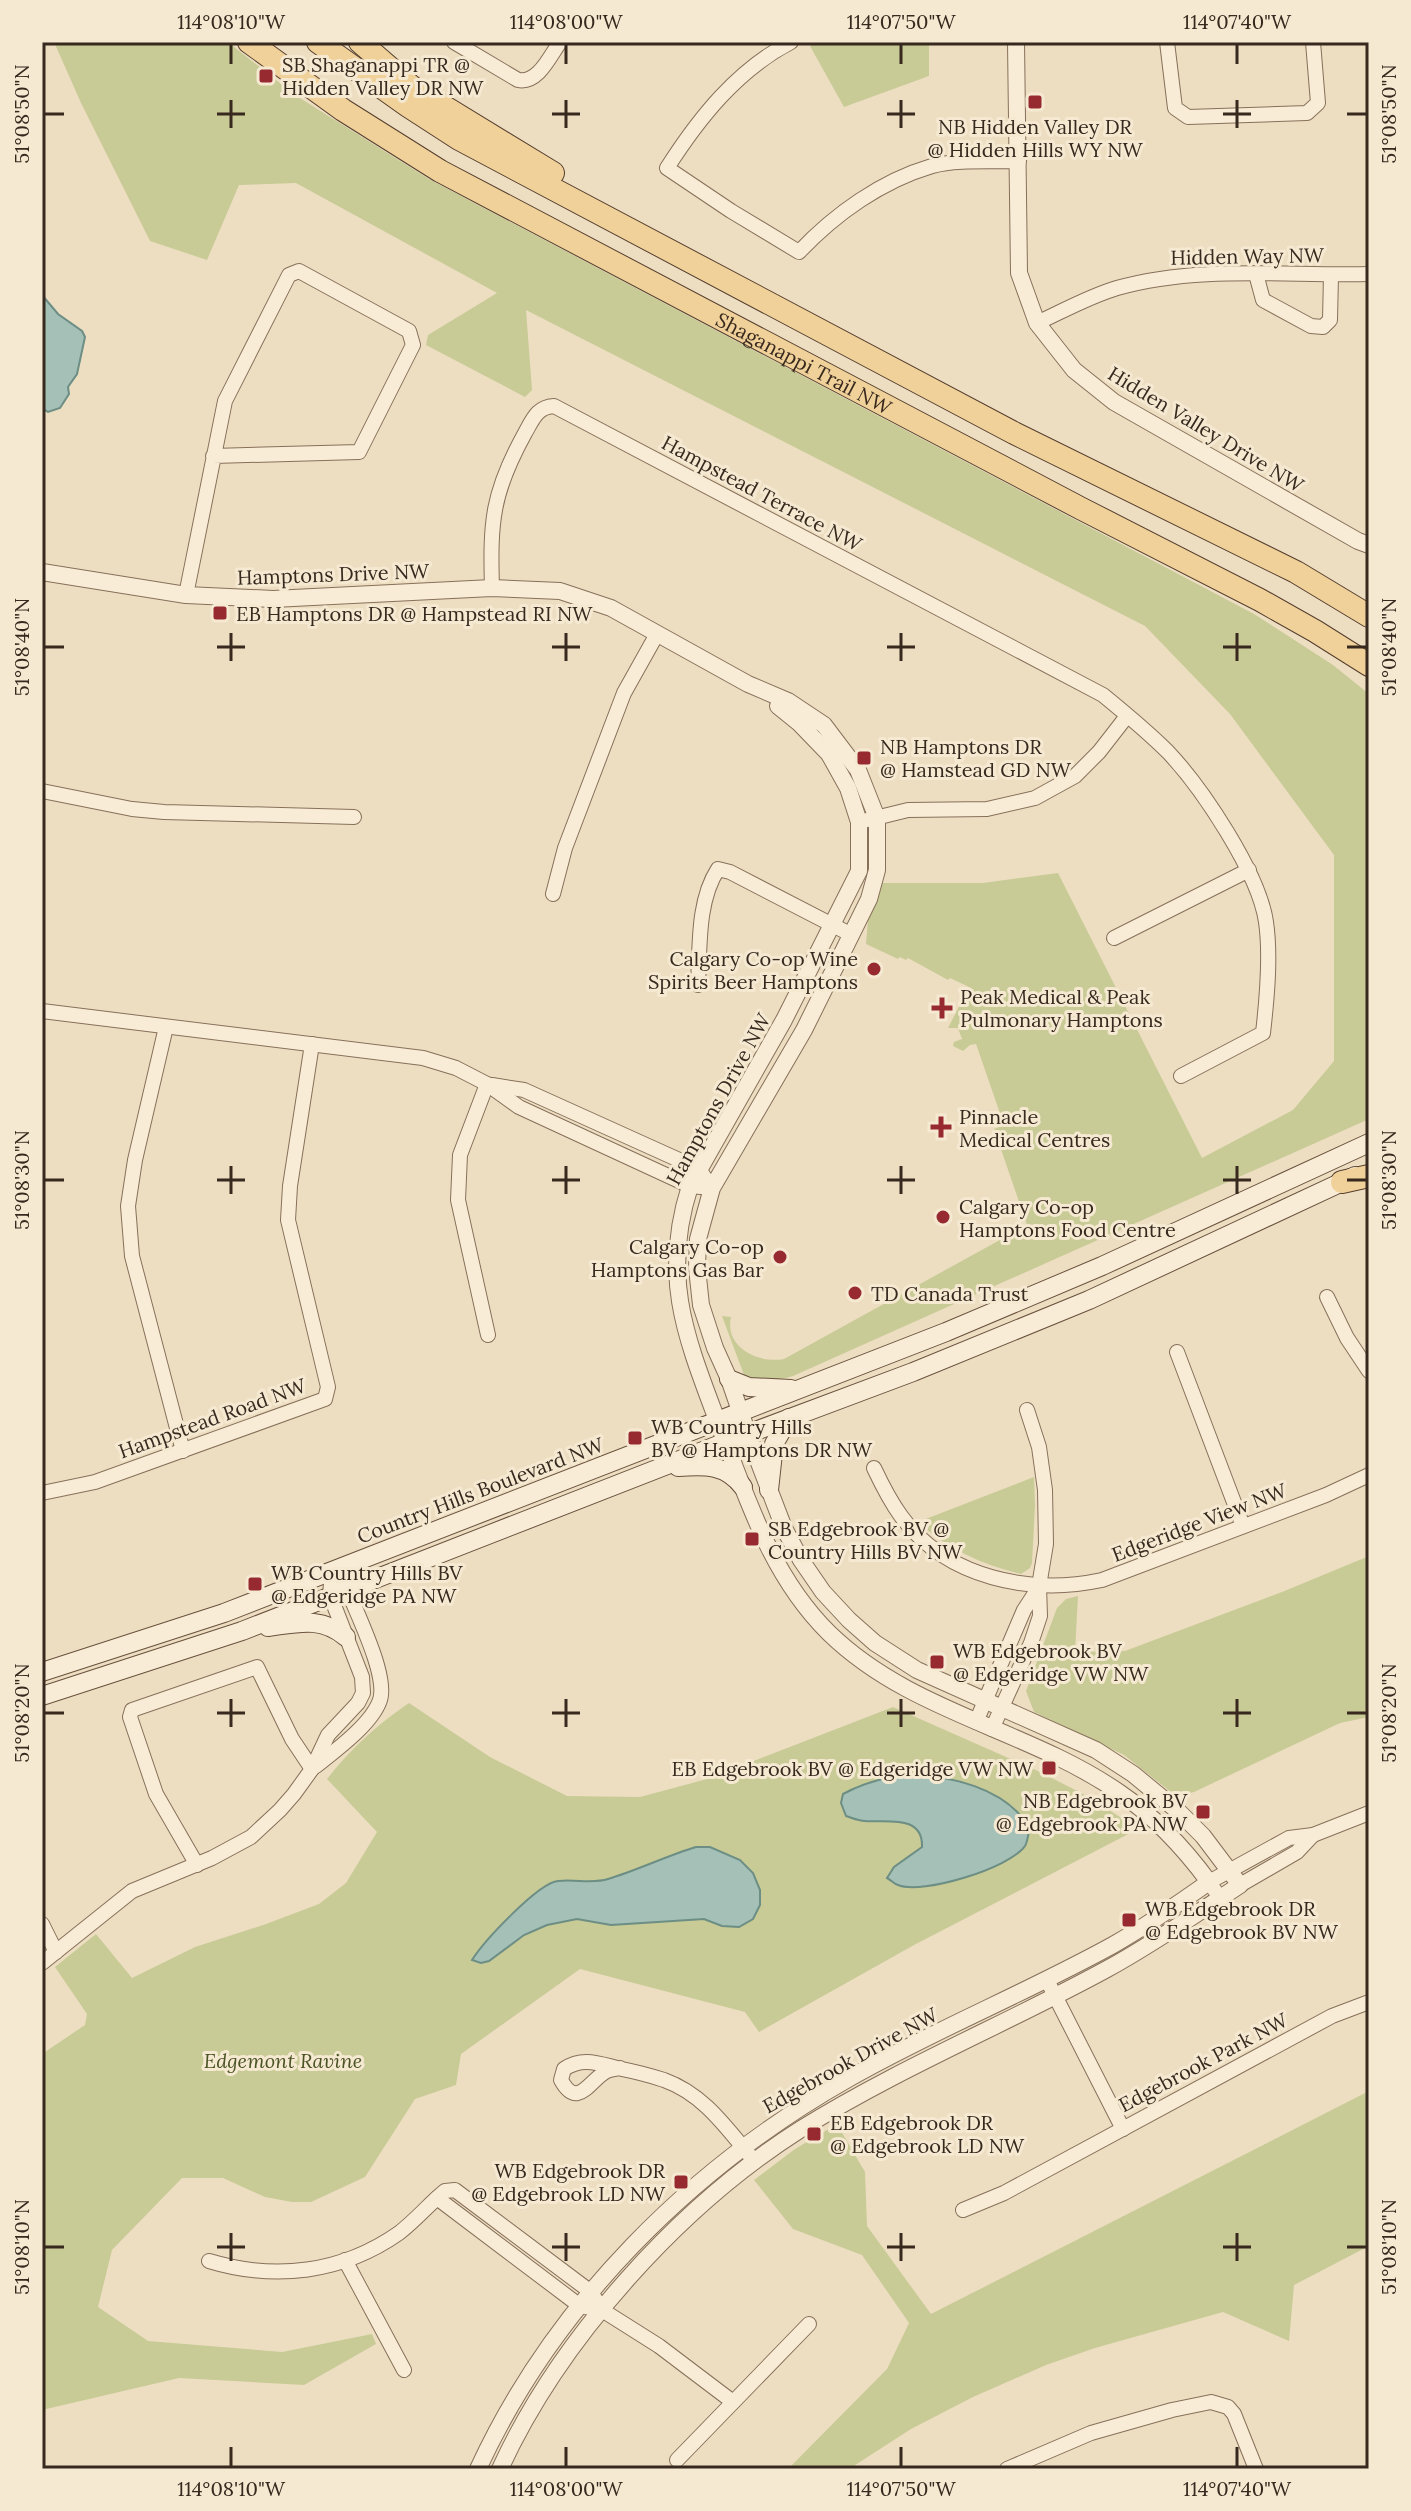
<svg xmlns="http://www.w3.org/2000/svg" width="1411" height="2511" viewBox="0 0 1411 2511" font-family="Lora,serif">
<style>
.green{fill:#c8cb96}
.water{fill:#a5c0b7;stroke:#6c8e84;stroke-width:2}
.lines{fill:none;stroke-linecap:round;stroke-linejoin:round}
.minor-casing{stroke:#87705a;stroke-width:16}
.tertiary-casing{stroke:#87705a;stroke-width:18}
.secondary-casing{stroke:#69513d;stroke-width:20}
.primary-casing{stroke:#553e2e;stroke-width:24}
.minor{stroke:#f8ecd6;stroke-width:14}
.tertiary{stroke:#f8ecd6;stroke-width:16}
.secondary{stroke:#f8ecd6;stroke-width:18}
.primary{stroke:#f0d19a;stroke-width:22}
.ticks{fill:none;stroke:#37291e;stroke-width:3}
.poi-dot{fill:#962a30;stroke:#f5e9d2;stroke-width:3}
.labels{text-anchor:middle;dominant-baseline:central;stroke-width:6;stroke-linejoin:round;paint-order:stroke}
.poi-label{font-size:20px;fill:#37291e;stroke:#f5e9d2;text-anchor:start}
.street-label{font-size:20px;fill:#37291e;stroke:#f5e9d2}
.park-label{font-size:20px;font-style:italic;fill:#4a5324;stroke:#f5e9d2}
.neatline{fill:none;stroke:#37291e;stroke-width:3}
.ticks-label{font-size:20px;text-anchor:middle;fill:#37291e}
</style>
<rect width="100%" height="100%" fill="#eddec2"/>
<g class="green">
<path d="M54 42H228L295 95 429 179 1254 614 1333 665 1369 694V1119L793 1376C778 1381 759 1381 744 1375L722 1316 731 1317C724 1347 758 1364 784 1359L1027 1225 994 1129 1004 1125 976 1044 970 1045 963 1051 953 1046 954 1042 962 1039 958 1028H948L969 987 950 978 948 980 908 958 906 960 900 957 898 959 866 944 868 919 880 883H983L1058 873 1202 1158 1293 1110 1334 1061V855L1230 714 1145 626 526 310 532 390 525 397 426 345 428 335 497 293 296 183 239 185 207 260 150 241 81 103Z"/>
<polygon points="818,42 929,42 929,76 844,107 810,46"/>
<path d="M1034 1477 1035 1505 1032 1563 1030 1568 1021 1574C982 1565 947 1548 918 1522Z"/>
<polygon points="1369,1556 1369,1717 1340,1723 1194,1792 1176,1796 1124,1755 1034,1712 1026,1691 1057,1608 1066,1599 1078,1596 1075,1652 1125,1651 1282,1592"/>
<path d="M409 1703 490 1757 567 1796 640 1797 707 1779 893 1707 1038 1771 1091 1798 1138 1829 914 1945 759 2032 745 2012 580 1969 461 2054 456 2085 415 2099 365 2177 311 2202H292L265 2197 223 2178H182L112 2250 98 2307 148 2341 282 2352 372 2334 376 2344 304 2385 179 2378 42 2410V2054L85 2025 87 2014 55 1967 96 1934 132 1978 195 1947 266 1924 319 1904 346 1883 377 1832 327 1779C351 1748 377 1725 409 1703Z"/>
<polygon points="1369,2091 1369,2246 1294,2285 1289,2341 1223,2312 1095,2348 1046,2365 973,2397 911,2429 849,2469 788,2469 887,2369 909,2323 862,2255 793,2229 754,2180 795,2149 837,2124 865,2172 867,2226 931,2314"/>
</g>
<g class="water">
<polygon points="42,295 58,314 82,331 85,337 77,374 68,387 69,394 60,408 48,412 42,408"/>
<path d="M904 1775C949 1775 1005 1787 1030 1828 1028 1833 1028 1841 1025 1846 1010 1868 922 1895 898 1885 894 1884 891 1880 887 1878L894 1867 922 1847C923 1814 887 1823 865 1821 859 1821 852 1818 846 1816L841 1803 843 1794C863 1783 882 1778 904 1775Z"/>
<path d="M696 1847H710L740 1860 753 1873 760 1890V1905L753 1919 739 1927 722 1926 704 1919 611 1925 577 1919 547 1925 524 1935 489 1961 481 1963 472 1960C484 1941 538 1883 558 1881 575 1879 593 1884 608 1879 638 1870 666 1856 696 1847Z"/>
</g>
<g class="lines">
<g class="minor-casing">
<g id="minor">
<path d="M454 42 518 80C538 84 550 56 560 42"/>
<path d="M791 42C737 70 699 118 667 168L731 211 799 252C835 214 881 181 932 166 957 159 993 162 1019 161"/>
<polyline points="1167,42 1175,108 1188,117 1307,113 1318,103 1313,42"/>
<polyline points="1256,274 1263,300 1311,326 1323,327 1330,320 1331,275"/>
<path d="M1037 323C1063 311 1090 296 1117 288 1198 265 1286 276 1369 274"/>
<path d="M492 588C490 521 492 493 525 433 533 419 537 407 554 406L1103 695C1125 713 1148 732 1168 752 1202 788 1259 873 1266 922 1271 956 1267 998 1263 1033L1181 1076"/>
<polyline points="186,595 225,401 289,275 299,271 409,331 413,345 359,452 213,456"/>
<polyline points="42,791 132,809 164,812 354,817"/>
<polyline points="859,822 908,810 987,809 1035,798 1075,776 1099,752 1127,716"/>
<polyline points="553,894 565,848 624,693 657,634"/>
<polyline points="1114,938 1249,870"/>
<path d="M698 985C700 948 697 901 718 869L730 872 850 934"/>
<polyline points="42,1011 423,1058 456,1068 487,1084 519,1107 690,1186 712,1188"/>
<polyline points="166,1027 135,1160 128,1206 132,1256 183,1451"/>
<polyline points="487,1084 460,1155 458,1200 488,1335"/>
<polyline points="492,1085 524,1090 699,1169 705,1178"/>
<polyline points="1327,1297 1347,1338 1369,1371"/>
<polyline points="1177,1352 1243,1526"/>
<path d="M874 1468C882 1485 890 1501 901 1516 947 1579 1031 1595 1102 1580L1326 1495 1369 1475"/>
<polyline points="42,1493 95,1482 325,1399 328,1387 288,1220 290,1186 312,1044"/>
<polyline points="976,1722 1024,1610 1039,1587"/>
<polyline points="992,1729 1031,1643 1040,1616 1039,1586 1046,1544 1045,1490 1039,1447 1027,1410"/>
<path d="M316 1766C335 1751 372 1724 380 1700 388 1675 357 1615 347 1588L342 1583"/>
<polyline points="197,1865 156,1794 130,1717 132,1710 257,1667 292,1739 312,1769"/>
<polyline points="1240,1885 1297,1852 1313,1835"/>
<polyline points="1220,1898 1209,1882 1289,1838 1313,1835 1369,1813"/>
<polyline points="42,1924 56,1952"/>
<polyline points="42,1963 132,1891 212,1858 251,1837 280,1810 294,1794 312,1769 328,1735 358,1703 363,1693 362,1677 330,1595 332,1571"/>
<polyline points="1050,1986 1123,2129"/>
<path d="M620 2068C616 2069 611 2069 607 2071 590 2079 578 2111 561 2080L564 2069C582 2057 597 2063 617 2068 632 2071 649 2075 664 2080 703 2094 725 2126 751 2157"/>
<polyline points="437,2198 580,2306 602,2310 659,2346 733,2402"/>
<polyline points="963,2210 1004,2193 1332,2016 1369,2002"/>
<polyline points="345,2260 404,2370"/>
<path d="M209 2261C275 2281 342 2273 399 2233 416 2220 429 2204 445 2191L455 2190 591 2292 602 2310"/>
<polyline points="677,2460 809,2324"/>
<polyline points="1007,2469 1091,2433 1172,2410 1211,2402 1228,2407 1234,2414 1256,2469"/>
</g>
</g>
<g class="tertiary-casing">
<g id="tertiary">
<polyline points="1016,42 1019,273 1037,323 1074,370 1114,402 1358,541 1369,545"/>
<path d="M42 572 186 595 273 599 492 588 560 591 611 608 748 684 788 701 824 725 858 770 877 818V870L869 899 804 1030 712 1188 698 1239 697 1268 701 1305 715 1348 729 1379 748 1434 784 1528 801 1560 823 1592 849 1620 875 1643 917 1670 1096 1750 1133 1774 1178 1811 1203 1836 1240 1885C1196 1914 1153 1944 1107 1969 1006 2024 899 2068 801 2129 680 2206 560 2338 500 2469"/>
<path d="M478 2469C554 2304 691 2168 848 2079 934 2030 1026 1993 1113 1945 1146 1926 1178 1904 1209 1882 1184 1848 1155 1817 1120 1793 1028 1729 911 1713 829 1633 770 1575 746 1495 717 1420 685 1335 661 1276 690 1186L784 1020 859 871V822L848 788 829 754 799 723 778 706"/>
</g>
</g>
<g class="secondary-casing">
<g id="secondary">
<polyline points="729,1379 749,1387 791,1389"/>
<path d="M678 1467C705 1465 726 1464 743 1487"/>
<polyline points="769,1490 774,1444 789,1418"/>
<path d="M268 1627C298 1623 321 1616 346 1637"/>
<polyline points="42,1672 224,1613 946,1332 1102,1266 1369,1143"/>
<polyline points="42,1696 242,1631 726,1442 913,1372 1089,1300 1355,1176"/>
</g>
</g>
<g class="primary-casing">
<g id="primary">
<path id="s1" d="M249 42 343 110 440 171 1082 509 1260 600 1315 631 1369 665"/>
<polyline points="318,42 408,106 459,139 1014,433 1296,572 1369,616"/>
<polyline points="360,42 412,87 553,173"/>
<polyline points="1342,1182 1369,1176"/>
</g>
</g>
<use href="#minor" class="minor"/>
<use href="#tertiary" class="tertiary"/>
<use href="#secondary" class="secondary"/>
<use href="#primary" class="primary"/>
</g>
<path class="ticks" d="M231 44V64M566 44V64M901 44V64M1237 44V64M231 100V128M566 100V128M901 100V128M1237 100V128M44 114H64M217 114H245M552 114H580M887 114H915M1223 114H1251M1347 114H1367M231 633V661M566 633V661M901 633V661M1237 633V661M44 647H64M217 647H245M552 647H580M887 647H915M1223 647H1251M1347 647H1367M231 1166V1194M566 1166V1194M901 1166V1194M1237 1166V1194M44 1180H64M217 1180H245M552 1180H580M887 1180H915M1223 1180H1251M1347 1180H1367M231 1699V1727M566 1699V1727M901 1699V1727M1237 1699V1727M44 1713H64M217 1713H245M552 1713H580M887 1713H915M1223 1713H1251M1347 1713H1367M231 2233V2261M566 2233V2261M901 2233V2261M1237 2233V2261M44 2247H64M217 2247H245M552 2247H580M887 2247H915M1223 2247H1251M1347 2247H1367M231 2447V2467M566 2447V2467M901 2447V2467M1237 2447V2467"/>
<g class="poi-dot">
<rect x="258" y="68" width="16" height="16" rx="4"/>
<rect x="1027" y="94" width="16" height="16" rx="4"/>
<rect x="212" y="605" width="16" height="16" rx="4"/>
<rect x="856" y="750" width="16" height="16" rx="4"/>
<circle cx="874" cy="969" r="8"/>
<path d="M938 996h8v8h8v8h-8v8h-8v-8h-8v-8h8z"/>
<path d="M937 1115h8v8h8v8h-8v8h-8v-8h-8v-8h8z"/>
<circle cx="943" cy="1217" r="8"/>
<circle cx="780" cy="1257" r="8"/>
<circle cx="855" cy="1293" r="8"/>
<rect x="627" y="1430" width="16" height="16" rx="4"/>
<rect x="744" y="1531" width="16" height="16" rx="4"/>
<rect x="247" y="1576" width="16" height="16" rx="4"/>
<rect x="929" y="1654" width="16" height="16" rx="4"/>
<rect x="1041" y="1760" width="16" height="16" rx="4"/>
<rect x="1195" y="1804" width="16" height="16" rx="4"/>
<rect x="1121" y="1912" width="16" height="16" rx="4"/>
<rect x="806" y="2126" width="16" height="16" rx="4"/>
<rect x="673" y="2174" width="16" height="16" rx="4"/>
</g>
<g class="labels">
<g class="poi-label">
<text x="282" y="64">SB Shaganappi TR @<tspan x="282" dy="23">Hidden Valley DR NW</tspan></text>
<text x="1035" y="126" text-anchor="middle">NB Hidden Valley DR<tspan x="1035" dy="23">@ Hidden Hills WY NW</tspan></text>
<text x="236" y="613">EB Hamptons DR @ Hampstead RI NW</text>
<text x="880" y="746">NB Hamptons DR<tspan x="880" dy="23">@ Hamstead GD NW</tspan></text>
<text x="858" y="958" text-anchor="end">Calgary Co-op Wine<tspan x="858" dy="23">Spirits Beer Hamptons</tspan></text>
<text x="960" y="996">Peak Medical &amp; Peak<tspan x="960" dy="23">Pulmonary Hamptons</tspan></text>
<text x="959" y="1116">Pinnacle<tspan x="959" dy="23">Medical Centres</tspan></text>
<text x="959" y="1206">Calgary Co-op<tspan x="959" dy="23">Hamptons Food Centre</tspan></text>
<text x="764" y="1246" text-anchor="end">Calgary Co-op<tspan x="764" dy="23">Hamptons Gas Bar</tspan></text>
<text x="871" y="1293">TD Canada Trust</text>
<text x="651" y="1426">WB Country Hills<tspan x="651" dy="23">BV @ Hamptons DR NW</tspan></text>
<text x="768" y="1528">SB Edgebrook BV @<tspan x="768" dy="23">Country Hills BV NW</tspan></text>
<text x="271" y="1572">WB Country Hills BV<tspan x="271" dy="23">@ Edgeridge PA NW</tspan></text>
<text x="953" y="1650">WB Edgebrook BV<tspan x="953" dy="23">@ Edgeridge VW NW</tspan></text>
<text x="1033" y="1768" text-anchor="end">EB Edgebrook BV @ Edgeridge VW NW</text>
<text x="1187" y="1800" text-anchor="end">NB Edgebrook BV<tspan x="1187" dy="23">@ Edgebrook PA NW</tspan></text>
<text x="1145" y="1908">WB Edgebrook DR<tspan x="1145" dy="23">@ Edgebrook BV NW</tspan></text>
<text x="830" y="2122">EB Edgebrook DR<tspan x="830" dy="23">@ Edgebrook LD NW</tspan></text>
<text x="665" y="2170" text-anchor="end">WB Edgebrook DR<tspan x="665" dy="23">@ Edgebrook LD NW</tspan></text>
</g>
<g class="street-label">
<text transform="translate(1247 256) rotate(-1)">Hidden Way NW</text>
<text stroke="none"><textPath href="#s1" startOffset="642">Shaganappi Trail NW</textPath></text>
<text transform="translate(1206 429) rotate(31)">Hidden Valley Drive NW</text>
<text transform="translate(762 493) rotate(28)">Hampstead Terrace NW</text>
<text transform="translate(333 574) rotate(-2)">Hamptons Drive NW</text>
<text transform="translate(718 1099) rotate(-61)">Hamptons Drive NW</text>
<text transform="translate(212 1418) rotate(-20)">Hampstead Road NW</text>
<text transform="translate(480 1490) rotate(-21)">Country Hills Boulevard NW</text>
<text transform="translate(1199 1522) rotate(-21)">Edgeridge View NW</text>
<text transform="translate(850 2060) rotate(-29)">Edgebrook Drive NW</text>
<text transform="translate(1203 2062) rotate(-28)">Edgebrook Park NW</text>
</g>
<g class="park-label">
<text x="283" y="2060">Edgemont Ravine</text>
</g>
</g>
<rect width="1411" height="2511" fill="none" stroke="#f5e9d2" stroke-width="88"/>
<rect x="44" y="44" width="1323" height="2423" class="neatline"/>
<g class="ticks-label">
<text x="231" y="29">114°08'10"W</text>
<text x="566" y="29">114°08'00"W</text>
<text x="901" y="29">114°07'50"W</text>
<text x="1237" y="29">114°07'40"W</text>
<text transform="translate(22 114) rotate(-90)" y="7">51°08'50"N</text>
<text transform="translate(1389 114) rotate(-90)" y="7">51°08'50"N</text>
<text transform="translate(22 647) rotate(-90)" y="7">51°08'40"N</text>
<text transform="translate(1389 647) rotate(-90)" y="7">51°08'40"N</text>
<text transform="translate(22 1180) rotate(-90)" y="7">51°08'30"N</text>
<text transform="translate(1389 1180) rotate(-90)" y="7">51°08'30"N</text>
<text transform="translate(22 1713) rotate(-90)" y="7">51°08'20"N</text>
<text transform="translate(1389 1713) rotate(-90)" y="7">51°08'20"N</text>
<text transform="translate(22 2247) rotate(-90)" y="7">51°08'10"N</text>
<text transform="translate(1389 2247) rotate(-90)" y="7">51°08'10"N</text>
<text x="231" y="2496">114°08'10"W</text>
<text x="566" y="2496">114°08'00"W</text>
<text x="901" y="2496">114°07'50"W</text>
<text x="1237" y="2496">114°07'40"W</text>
</g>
</svg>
